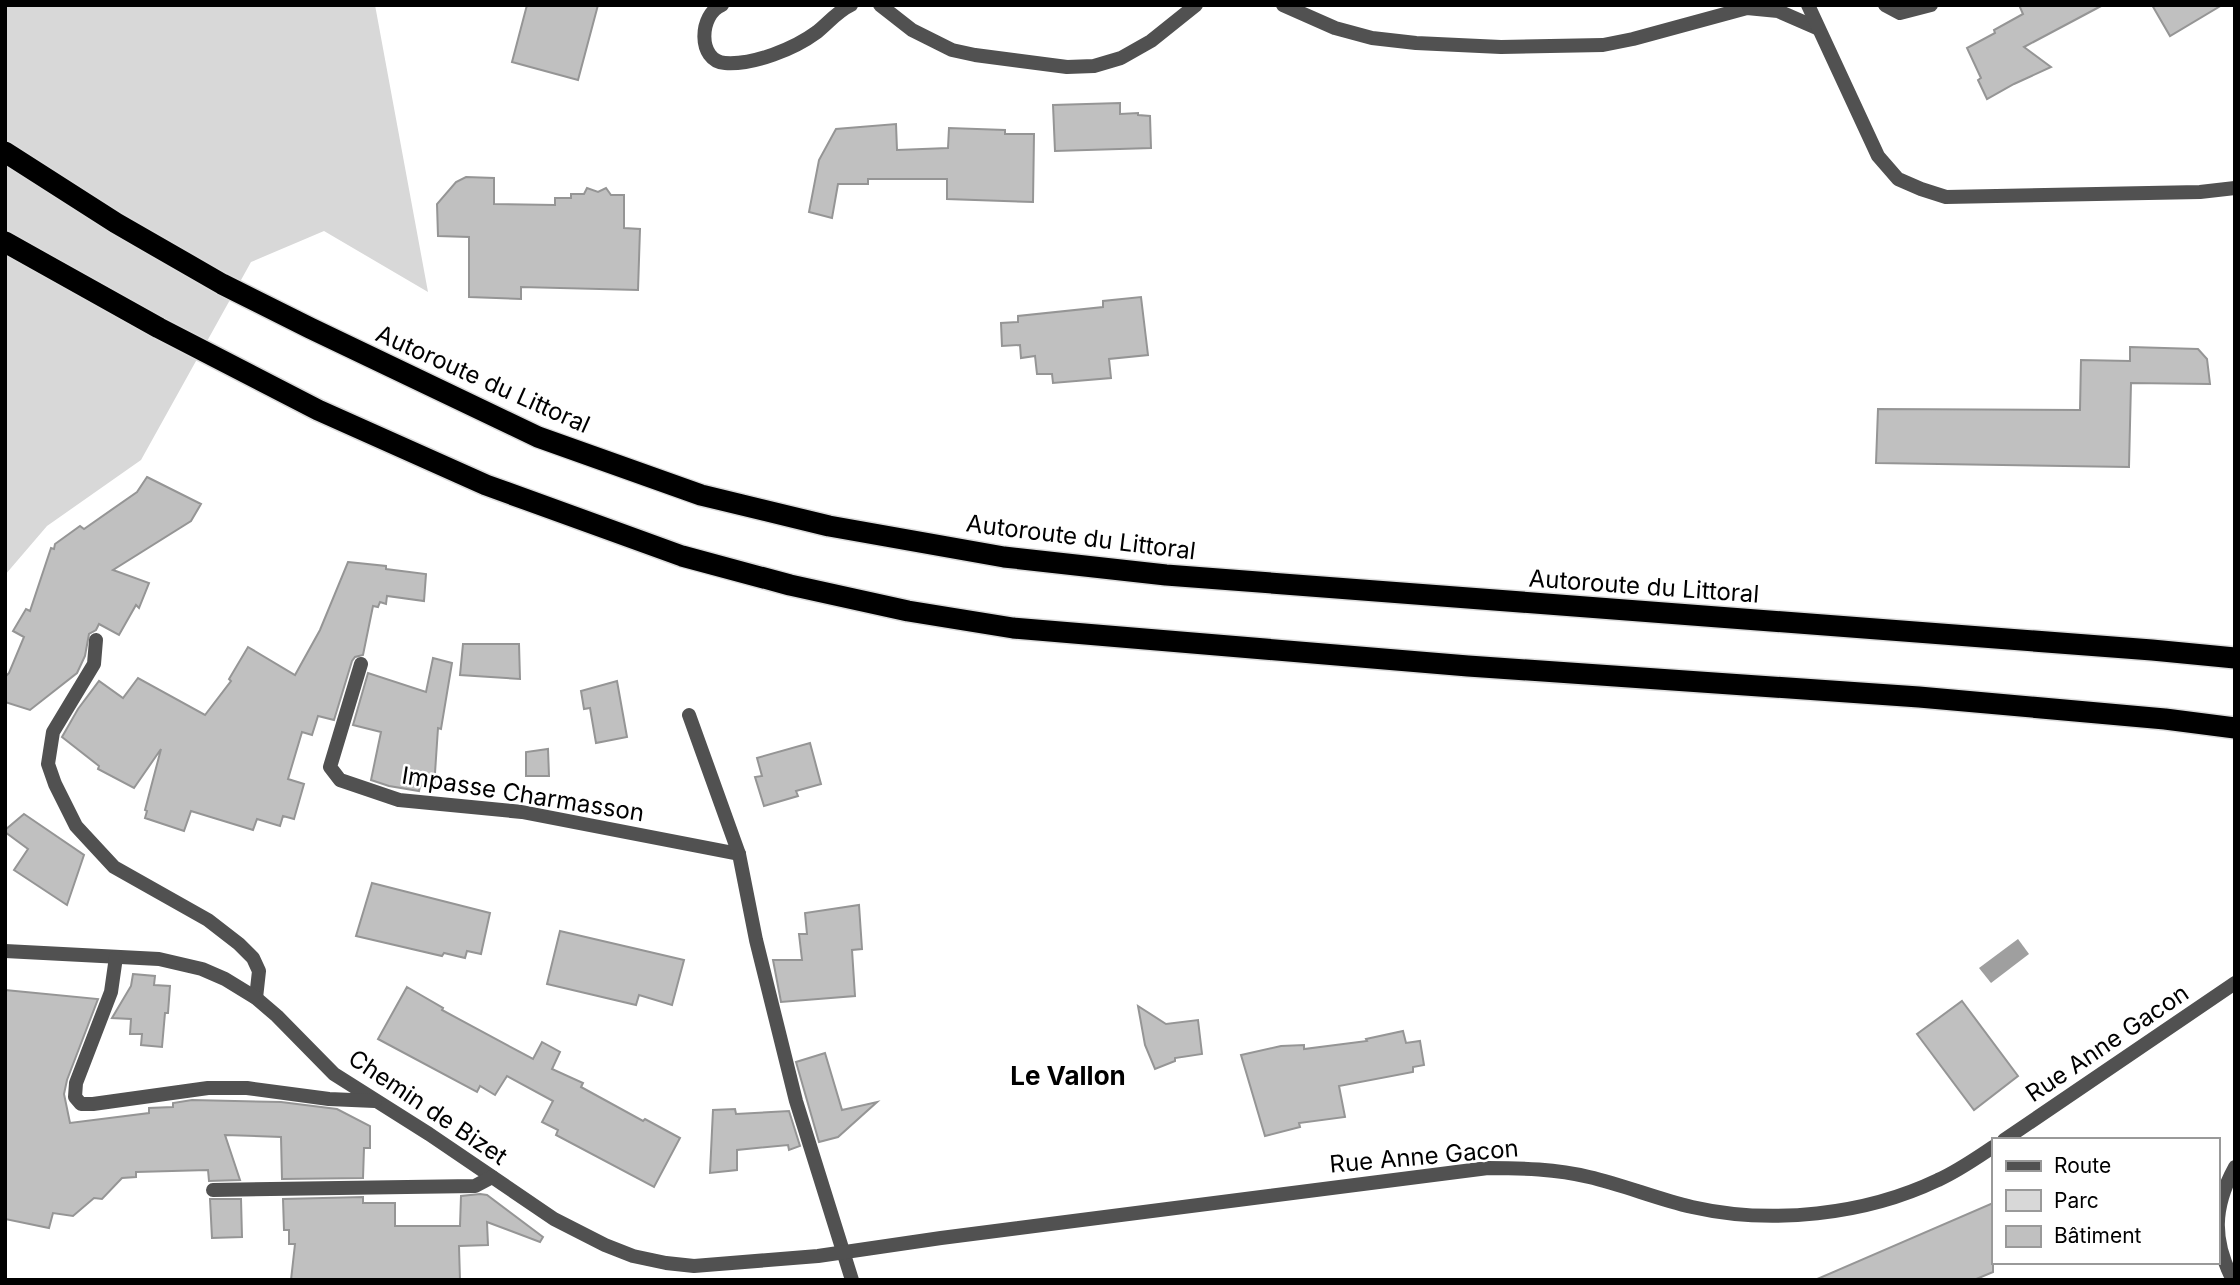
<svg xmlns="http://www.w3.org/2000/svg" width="2240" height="1285" viewBox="0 0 2240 1285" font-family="Inter,sans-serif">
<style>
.green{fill:#d8d8d8}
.water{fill:#9f9f9f}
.building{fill:#c0c0c0;stroke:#959595;stroke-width:2}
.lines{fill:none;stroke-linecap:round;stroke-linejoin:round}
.highway-casing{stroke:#dbdbdb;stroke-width:24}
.street{stroke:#515151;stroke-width:14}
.highway{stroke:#000;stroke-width:21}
.labels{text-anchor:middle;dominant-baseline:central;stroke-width:5;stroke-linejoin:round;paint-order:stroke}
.street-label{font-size:24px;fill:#000;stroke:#fff}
.neighbourhood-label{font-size:26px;font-weight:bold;fill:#000;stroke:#fff}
</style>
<rect width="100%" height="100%" fill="#fff"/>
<polygon class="green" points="5,5 375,5 428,292 324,231 251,262 141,460 47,526 5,575"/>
<polygon class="water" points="2018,939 2029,954 1991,983 1979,968"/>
<g class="building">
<polygon points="527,5 598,5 578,80 512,62"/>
<polygon points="2019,5 2103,5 2024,47 2051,67 2014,84 1987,99 1978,80 1981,78 1967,48 1995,33 1994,30 2023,14"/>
<polygon points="2152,5 2222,5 2170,36"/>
<polygon points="1120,103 1120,114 1138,113 1138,115 1150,116 1151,148 1055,151 1053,105"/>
<polygon points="896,124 897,150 948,148 949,128 1005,130 1005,134 1034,134 1033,202 947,199 947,179 868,179 868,184 838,184 832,218 809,212 819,160 836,129"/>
<polygon points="466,177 494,178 494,204 555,205 555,198 571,198 571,194 584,194 587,188 598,192 606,188 611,195 624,195 624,228 640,229 638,290 521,287 521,299 469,297 469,237 438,236 437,204 456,182"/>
<polygon points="1141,297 1148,355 1109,359 1111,378 1053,383 1052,374 1037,374 1035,356 1021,358 1020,345 1002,346 1001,323 1018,322 1018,316 1103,307 1103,301"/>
<polygon points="2130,347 2198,349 2207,359 2210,384 2131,383 2129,467 1876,463 1878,409 2080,410 2081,360 2130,361"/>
<polygon points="147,477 201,504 191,521 113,570 149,583 139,608 136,605 119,635 99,624 96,630 89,634 85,656 77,673 30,710 5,702 5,677 9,673 24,637 13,631 26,609 30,611 51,548 54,549 55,544 80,526 84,529 137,492"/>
<polygon points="348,562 386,566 386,569 426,574 424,601 387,596 386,604 380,602 378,607 373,606 363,655 355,657 352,661 334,720 318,716 312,735 302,732 288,779 304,784 294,819 283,816 280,826 257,819 253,830 191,811 184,831 145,818 147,811 145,810 161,749 134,788 98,769 99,766 62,737 78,709 99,681 123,698 138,678 205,715 231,681 229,679 248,647 295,675 320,630"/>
<polygon points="463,644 519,644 520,679 460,675"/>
<polygon points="433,658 452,663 441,729 438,728 434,788 420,786 419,791 389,786 371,780 381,732 353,725 368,673 426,692"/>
<polygon points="617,681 627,737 596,743 590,708 584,709 581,691"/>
<polygon points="810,743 821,784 796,791 798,796 764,806 755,777 762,776 757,758"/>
<polygon points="548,749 549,776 526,776 526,752"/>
<polygon points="24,814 84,855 67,905 14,870 28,849 5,832 5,830"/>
<polygon points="372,883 490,913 481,954 467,951 465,958 444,953 442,956 356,936"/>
<polygon points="859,905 862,949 852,950 855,996 781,1002 773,960 802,960 799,934 807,934 805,913"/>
<polygon points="560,931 684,960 672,1005 639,995 636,1005 547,984"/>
<polygon points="133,974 155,976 154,985 170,986 168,1013 165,1013 162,1047 141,1045 142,1034 130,1034 131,1019 112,1018 131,986"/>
<polygon points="407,987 443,1008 442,1010 533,1059 542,1042 560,1052 552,1069 583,1083 581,1087 643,1121 645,1119 680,1138 654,1187 556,1135 558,1130 542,1122 553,1101 507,1076 495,1095 480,1086 477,1092 378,1039"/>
<polygon points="5,990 98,999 67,1080 64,1094 70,1123 149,1113 149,1108 173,1107 173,1103 192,1100 281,1102 337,1109 370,1126 370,1148 364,1148 363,1178 282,1179 281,1137 225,1135 240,1180 209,1181 208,1170 136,1172 136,1177 122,1178 102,1199 94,1198 73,1216 53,1213 49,1228 5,1219"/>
<polygon points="1962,1001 2018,1076 1974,1110 1917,1034"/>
<polygon points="1138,1006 1166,1024 1198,1020 1202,1054 1175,1058 1175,1061 1155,1069 1145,1045"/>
<polygon points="1403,1031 1406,1043 1420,1041 1424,1065 1413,1067 1413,1072 1339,1086 1345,1117 1299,1123 1300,1127 1265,1136 1241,1055 1281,1046 1304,1045 1304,1049 1367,1041 1366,1039"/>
<polygon points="825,1053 842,1110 877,1102 838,1137 819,1142 796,1062"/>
<polygon points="735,1109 736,1114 789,1111 800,1146 789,1150 788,1145 737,1150 737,1170 710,1173 713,1110"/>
<polygon points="480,1194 487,1195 543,1237 540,1242 487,1222 488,1245 459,1246 460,1280 291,1280 295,1244 289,1244 289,1230 284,1230 283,1199 363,1197 363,1203 395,1203 395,1226 460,1226 461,1196"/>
<polygon points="210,1199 241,1199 242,1237 212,1238"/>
<polygon points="1993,1203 1993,1272 1974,1280 1815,1280"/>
</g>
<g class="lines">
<g class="highway-casing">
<g id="highway">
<polyline points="5,152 116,223 222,284 310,328 538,437 701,495 829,526 1004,557 1166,575 2152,650 2235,658"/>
<polyline points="5,242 159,328 318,410 486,485 682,556 790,585 908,611 1013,628 1468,666 1919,697 2165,719 2235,728"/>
</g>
</g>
<g class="street">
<path d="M722 5C699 14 697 61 725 63 754 65 794 49 817 32 828 23 838 11 851 5"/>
<polyline points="880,5 912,30 952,50 975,55 1067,67 1094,66 1121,58 1151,41 1196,5"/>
<polyline points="1283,5 1335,28 1372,38 1416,43 1501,47 1603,45 1633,39 1747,8 1778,11 1817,28"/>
<polyline points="1808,5 1878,156 1898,179 1921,189 1946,197 2200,192 2235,188"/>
<polyline points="1885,5 1900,13 1931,5"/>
<polyline points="96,640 94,664 53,732 48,764 55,784 76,826 114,867 208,920 239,944 253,958 259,971 256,998"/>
<polyline points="361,664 330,767 340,780 399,800 522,812 739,854"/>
<polyline points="689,715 739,854 756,940 796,1101 852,1280"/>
<path d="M5 951 159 959 202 969 225 979 256 998 277 1016 334 1074 429 1134 554 1219 605 1245 633 1256 666 1263 694 1266 818 1256 941 1238 1488 1168C1522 1168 1556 1169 1589 1177 1624 1185 1657 1199 1692 1207 1771 1225 1865 1215 1938 1180 1958 1171 1975 1159 1993 1147"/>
<polyline points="116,957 111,992 76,1083 75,1097 81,1104 93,1104 208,1088 247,1088 329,1099 375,1101"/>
<polyline points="2004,1140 2235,983"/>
<polyline points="213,1190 475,1186 492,1177"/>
<path d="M2233 1280C2212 1240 2213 1207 2235 1167"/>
</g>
<use href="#highway" class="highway"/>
</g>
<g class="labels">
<g class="street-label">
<text transform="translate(483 379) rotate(24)">Autoroute du Littoral</text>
<text transform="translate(1081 537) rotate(7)">Autoroute du Littoral</text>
<text transform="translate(1644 586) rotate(4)">Autoroute du Littoral</text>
<text transform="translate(523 794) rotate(9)">Impasse Charmasson</text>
<text transform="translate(2107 1043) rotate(-34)">Rue Anne Gacon</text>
<text transform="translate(428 1107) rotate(34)">Chemin de Bizet</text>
<text transform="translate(1424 1156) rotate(-5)">Rue Anne Gacon</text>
</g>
<g class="neighbourhood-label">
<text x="1068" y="1075">Le Vallon</text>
</g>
</g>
<rect width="2240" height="1285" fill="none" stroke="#000000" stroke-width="14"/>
<rect x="1992" y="1138" width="228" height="126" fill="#ffffff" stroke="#999999" stroke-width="2"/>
<rect x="2006" y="1161" width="35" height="10" fill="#515151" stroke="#999999" stroke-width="2"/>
<text x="2054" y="1173" font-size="21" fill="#000000">Route</text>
<rect x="2006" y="1190" width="35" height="21" fill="#d8d8d8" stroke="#999999" stroke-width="2"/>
<text x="2054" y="1208" font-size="21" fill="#000000">Parc</text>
<rect x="2006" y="1226" width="35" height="21" fill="#c0c0c0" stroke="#999999" stroke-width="2"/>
<text x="2054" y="1243" font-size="21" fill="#000000">Bâtiment</text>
</svg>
